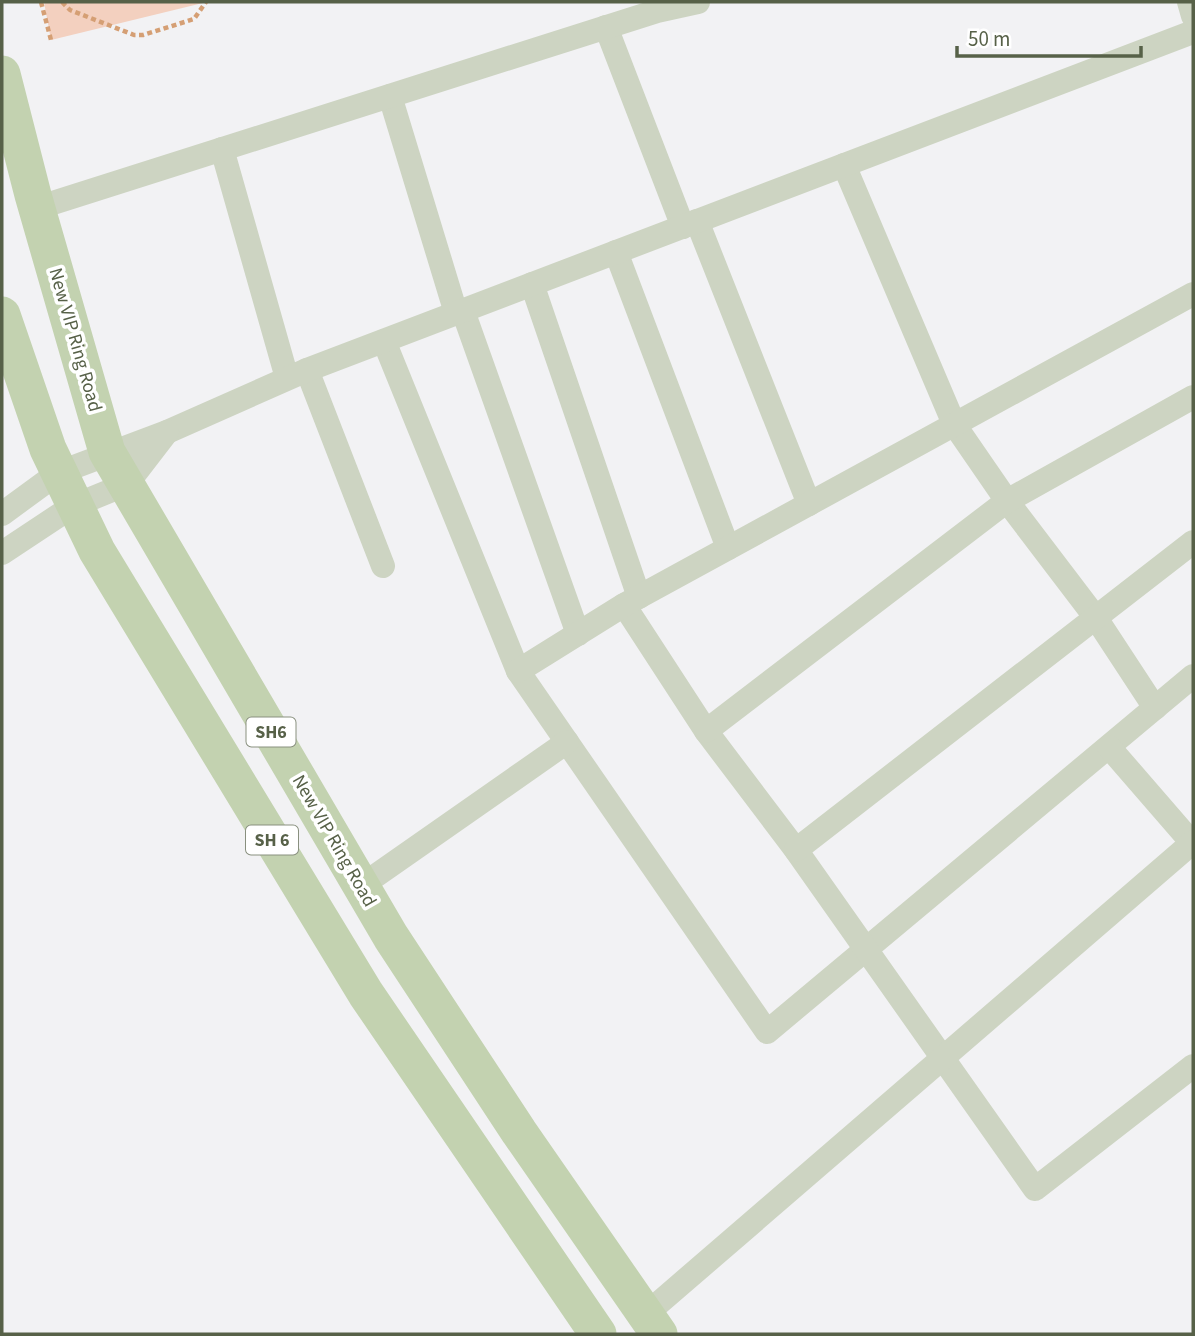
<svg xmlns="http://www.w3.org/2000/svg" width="1195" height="1336" viewBox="0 0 1195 1336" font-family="'Source Sans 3',sans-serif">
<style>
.park{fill:#f3d0bf}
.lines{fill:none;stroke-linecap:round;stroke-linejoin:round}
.path{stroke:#d59f74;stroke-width:4.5;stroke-dasharray:5 3.5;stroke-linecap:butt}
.minor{stroke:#cdd4c2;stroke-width:24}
.primary{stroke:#c3d2b0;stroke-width:37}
.labels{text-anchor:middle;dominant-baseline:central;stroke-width:7;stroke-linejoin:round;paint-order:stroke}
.shield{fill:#fff;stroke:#89907f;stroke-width:2}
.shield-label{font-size:18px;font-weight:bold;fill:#576148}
.street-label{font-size:19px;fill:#576148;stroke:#fff}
</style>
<rect width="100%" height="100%" fill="#f2f2f4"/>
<polygon class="park" points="44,2 207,2 51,40"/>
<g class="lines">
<g class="path">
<polyline points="41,2 51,40"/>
<polyline points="62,2 70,10 134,35 143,35 194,19 206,2"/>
</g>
<g class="minor">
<polyline points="1189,2 1193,16"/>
<polyline points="606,27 683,227"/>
<polyline points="390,96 456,313"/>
<polyline points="222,149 287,378"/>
<polyline points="844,165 954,424 1007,501 1096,618 1155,708"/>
<polyline points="37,208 657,11 698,2"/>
<polyline points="697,221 809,504"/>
<polyline points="616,252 728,548"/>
<polyline points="532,284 639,597"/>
<polyline points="463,311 578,634"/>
<polyline points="384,341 518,671 767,1032 1193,676"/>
<polyline points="307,370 383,566"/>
<polyline points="167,432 307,370 1193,32"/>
<polyline points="2,514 58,473 167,432 127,484 73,506 2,553"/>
<polyline points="624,605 706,731 796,850 1035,1189 1193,1066"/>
<polyline points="518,671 624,605 1193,294"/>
<polyline points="706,731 1007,501 1193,397"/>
<polyline points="1109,747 1193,844"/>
<polyline points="796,850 1193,542"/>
<polyline points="361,886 567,742"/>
<polyline points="645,1315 1193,842"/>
</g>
<g class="primary">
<polyline points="2,74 33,195 107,452 391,937 519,1132 659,1334"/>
<polyline points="2,315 48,449 97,551 366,994 598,1334"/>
</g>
</g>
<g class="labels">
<g class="shield">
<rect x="246.5" y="717.5" width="49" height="29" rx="5"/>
<rect x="246" y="825.5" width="52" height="29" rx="5"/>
</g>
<g class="shield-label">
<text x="271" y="732">SH6</text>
<text x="272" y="840">SH 6</text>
</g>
<g class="street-label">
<text transform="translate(75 340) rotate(74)">New VIP Ring Road</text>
<text transform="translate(334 841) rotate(60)">New VIP Ring Road</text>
</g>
</g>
<rect width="1195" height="1336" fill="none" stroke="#576148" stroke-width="7"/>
<path d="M957 46v10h184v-10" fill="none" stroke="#576148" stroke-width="3.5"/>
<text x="968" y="46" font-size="21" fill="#576148" stroke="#ffffff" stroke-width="5" paint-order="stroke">50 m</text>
</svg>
